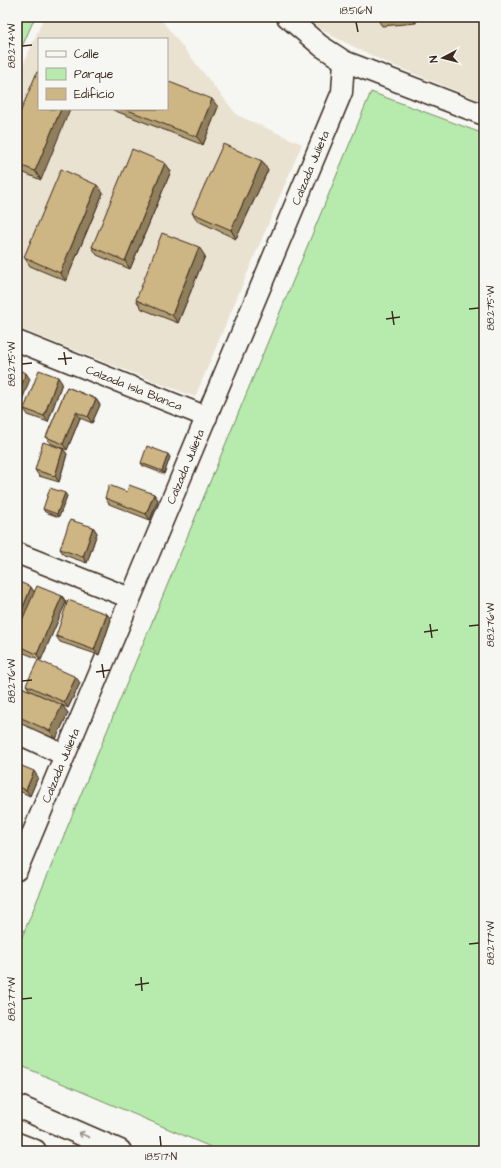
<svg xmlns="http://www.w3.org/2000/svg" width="501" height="1168" viewBox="0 0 501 1168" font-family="'Architects Daughter',sans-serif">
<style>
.built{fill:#eae2d1;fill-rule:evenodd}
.green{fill:#b7ebad;stroke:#798a66}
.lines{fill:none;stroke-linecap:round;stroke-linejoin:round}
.street-casing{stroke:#3b2a1e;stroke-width:23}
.secondary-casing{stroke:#3b2a1e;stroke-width:25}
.street{stroke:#f6f6f2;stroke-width:20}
.secondary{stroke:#f6f6f2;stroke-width:22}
.wall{fill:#b09c72;stroke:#3b2a1e}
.shaded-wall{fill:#907f5c;stroke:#3b2a1e}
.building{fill:#cdb584;stroke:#3b2a1e}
.oneway{stroke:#989088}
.ticks{fill:none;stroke:#3b2a1e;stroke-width:1.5}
.labels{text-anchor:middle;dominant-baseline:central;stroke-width:4;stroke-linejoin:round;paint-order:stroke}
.street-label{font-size:12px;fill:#3b2a1e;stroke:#f6f6f2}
.neatline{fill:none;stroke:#3b2a1e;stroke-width:1.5}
.ticks-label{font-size:10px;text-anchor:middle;fill:#3b2a1e}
</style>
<rect width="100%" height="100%" fill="#f6f6f2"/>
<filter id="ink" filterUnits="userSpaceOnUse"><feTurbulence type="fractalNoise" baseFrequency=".025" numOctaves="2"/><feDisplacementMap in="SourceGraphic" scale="8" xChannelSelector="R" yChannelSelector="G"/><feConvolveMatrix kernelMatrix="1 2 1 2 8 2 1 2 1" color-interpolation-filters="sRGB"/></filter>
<g filter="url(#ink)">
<g class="built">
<path d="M44 17H159L237 115 302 144 195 397 17 328V79ZM39 39H167V109H39Z"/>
<polygon points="304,17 484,17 484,102 385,62 332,36"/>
</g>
<g class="green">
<polygon points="17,17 35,17 17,58"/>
<polygon points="371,92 484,134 484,1151 220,1151 17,1064 17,949"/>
</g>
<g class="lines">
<g class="street-casing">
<g id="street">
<polyline points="287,17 321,46 344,61 484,115"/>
<path id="s1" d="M17 341 207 417"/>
<polyline points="17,553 130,598"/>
<polyline points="17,733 64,755"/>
<path id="s2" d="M17 870 342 92 344 61"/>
</g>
</g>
<g class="secondary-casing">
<g id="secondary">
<polyline points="17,1106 120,1151"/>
<polyline points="17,1144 35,1151"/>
</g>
</g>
<use href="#street" class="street"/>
<use href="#secondary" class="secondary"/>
</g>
<g class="wall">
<polygon points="376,17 415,17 416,23 382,26"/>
<polygon points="439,17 480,17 480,18 442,20"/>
<polygon points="218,107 203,145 113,110 112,109 167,109"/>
<polygon points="17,120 41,180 17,170"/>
<polygon points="262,161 268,170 236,239 198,221 192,213"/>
<polygon points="165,163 171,171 130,269 97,255 92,247"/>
<polygon points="103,193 66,281 30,266 24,257"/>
<polygon points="205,256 178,323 142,309 136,300"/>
<polygon points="62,383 48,422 28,415 24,409"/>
<polygon points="67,387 96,399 100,405 92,423 80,418 67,450 50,443 46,437"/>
<polygon points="63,449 67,454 59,482 39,476 35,470"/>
<polygon points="170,457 164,474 143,466 141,463"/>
<polygon points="127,492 154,494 158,500 150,520 109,504 105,498"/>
<polygon points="67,496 59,517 45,512 43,509"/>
<polygon points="93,527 97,533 87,563 64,555 60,549"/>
<polygon points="17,581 34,591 62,596 66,602 41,660 17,650"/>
<polygon points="107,614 111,620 99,655 60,642 56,636"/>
<polygon points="80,683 68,708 62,705 68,713 56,739 17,722 17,685 52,701 30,691 26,685"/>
<polygon points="17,764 38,777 30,796 17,790"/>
</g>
<g class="shaded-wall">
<polygon points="411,17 415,17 416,23"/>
<polygon points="212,99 218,107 203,145 197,137"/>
<polygon points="61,109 70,109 41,180 35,171"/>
<polygon points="262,161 268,170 236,239 231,230"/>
<polygon points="165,163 171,171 130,269 125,261"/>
<polygon points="97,185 103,193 66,281 60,273"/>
<polygon points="199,247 205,256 178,323 172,315"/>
<polygon points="26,373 30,379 17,414 17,397"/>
<polygon points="58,377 62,383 48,422 44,416"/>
<polygon points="96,399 100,405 92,423 88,417"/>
<polygon points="76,412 80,418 67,450 63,444"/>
<polygon points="63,449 67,454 59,482 55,476"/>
<polygon points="168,454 170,457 164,474 162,471"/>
<polygon points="65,493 67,496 59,517 57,514"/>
<polygon points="154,494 158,500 150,520 146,514"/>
<polygon points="93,527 97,533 87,563 83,557"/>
<polygon points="31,587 35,593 20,632 17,628 17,623"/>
<polygon points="62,596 66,602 41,660 37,654"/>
<polygon points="107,614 111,620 99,655 94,650"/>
<polygon points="76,677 80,683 68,708 64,702"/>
<polygon points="62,705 68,713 56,739 50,731"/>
<polygon points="34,771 38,777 30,796 26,790"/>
</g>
<g class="building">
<polygon points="37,72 39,72 39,109 61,109 35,171 17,164 17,120"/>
<polygon points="167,81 212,99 197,137 125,109 167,109"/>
<polygon points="223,144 262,161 231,230 192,213"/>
<polygon points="132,149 165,163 125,261 92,247"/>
<polygon points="61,169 97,185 60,273 24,257"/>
<polygon points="162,233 199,247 172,315 136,300"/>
<polygon points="17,369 26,373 17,397"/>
<polygon points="39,370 58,377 44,416 24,409"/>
<polygon points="67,387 96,399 88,417 76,412 63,444 46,437"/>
<polygon points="43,442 63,449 55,476 35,470"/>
<polygon points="147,446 168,454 162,471 141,463"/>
<polygon points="109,485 127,492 129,485 154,494 146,514 105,498"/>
<polygon points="50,488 65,493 57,514 43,509"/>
<polygon points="70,520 93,527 83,557 60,549"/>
<polygon points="17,581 31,587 17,623"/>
<polygon points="37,586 62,596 37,654 17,645 17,632"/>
<polygon points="68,600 107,614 94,650 56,636"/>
<polygon points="38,660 76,677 64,702 26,685"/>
<polygon points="17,685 62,705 50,731 17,716"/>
<polygon points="17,764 34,771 26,790 17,786"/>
</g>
<defs><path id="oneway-shaft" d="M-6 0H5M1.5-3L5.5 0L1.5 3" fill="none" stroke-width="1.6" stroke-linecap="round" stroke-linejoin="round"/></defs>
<use class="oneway" href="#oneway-shaft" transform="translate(84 1135) rotate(-156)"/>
</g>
<path class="ticks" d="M356 22 358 32M22 46 32 45M469 309 479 308M392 311 394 325M386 319 400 317M64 352 66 365M58 359 72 358M22 364 32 363M430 624 432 638M469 626 479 625M424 632 438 630M102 664 104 678M96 672 110 670M22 681 32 680M469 944 479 943M141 977 142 991M135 985 149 983M22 999 32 998M160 1136 161 1146"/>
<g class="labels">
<g class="street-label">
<text stroke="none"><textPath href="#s2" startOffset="761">Calzada Julieta</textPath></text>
<text stroke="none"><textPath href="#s1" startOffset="126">Calzada Isla Blanca</textPath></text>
<text stroke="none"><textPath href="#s2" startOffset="437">Calzada Julieta</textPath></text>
<text stroke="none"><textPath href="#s2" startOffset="113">Calzada Julieta</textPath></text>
</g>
</g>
<rect width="501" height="1168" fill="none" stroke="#f6f6f2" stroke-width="44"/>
<rect x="38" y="38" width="130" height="72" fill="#f6f6f2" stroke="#aba49d"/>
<rect x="46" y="51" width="20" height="6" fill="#f6f6f2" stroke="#aba49d"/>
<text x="74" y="58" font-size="12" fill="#3b2a1e">Calle</text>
<rect x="46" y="68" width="20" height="12" fill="#b7ebad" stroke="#aba49d"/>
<text x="74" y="78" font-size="12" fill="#3b2a1e">Parque</text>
<rect x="46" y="88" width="20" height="12" fill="#cdb584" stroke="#aba49d"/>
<text x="74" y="98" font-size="12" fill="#3b2a1e">Edificio</text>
<g transform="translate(443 58) rotate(263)" stroke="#f6f6f2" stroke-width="3" paint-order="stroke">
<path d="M0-3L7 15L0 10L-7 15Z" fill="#3b2a1e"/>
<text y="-6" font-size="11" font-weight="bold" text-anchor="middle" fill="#3b2a1e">N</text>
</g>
<rect x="22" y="22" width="457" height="1124" class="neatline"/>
<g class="ticks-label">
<text x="356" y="14">18.516°N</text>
<text transform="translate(11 46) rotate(-90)" y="4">88.274°W</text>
<text transform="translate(490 308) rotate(-90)" y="4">88.275°W</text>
<text transform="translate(11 364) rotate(-90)" y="4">88.275°W</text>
<text transform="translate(490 625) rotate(-90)" y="4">88.276°W</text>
<text transform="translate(11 681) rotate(-90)" y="4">88.276°W</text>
<text transform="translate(490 943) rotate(-90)" y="4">88.277°W</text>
<text transform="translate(11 999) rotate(-90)" y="4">88.277°W</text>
<text x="161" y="1160">18.517°N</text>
</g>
</svg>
